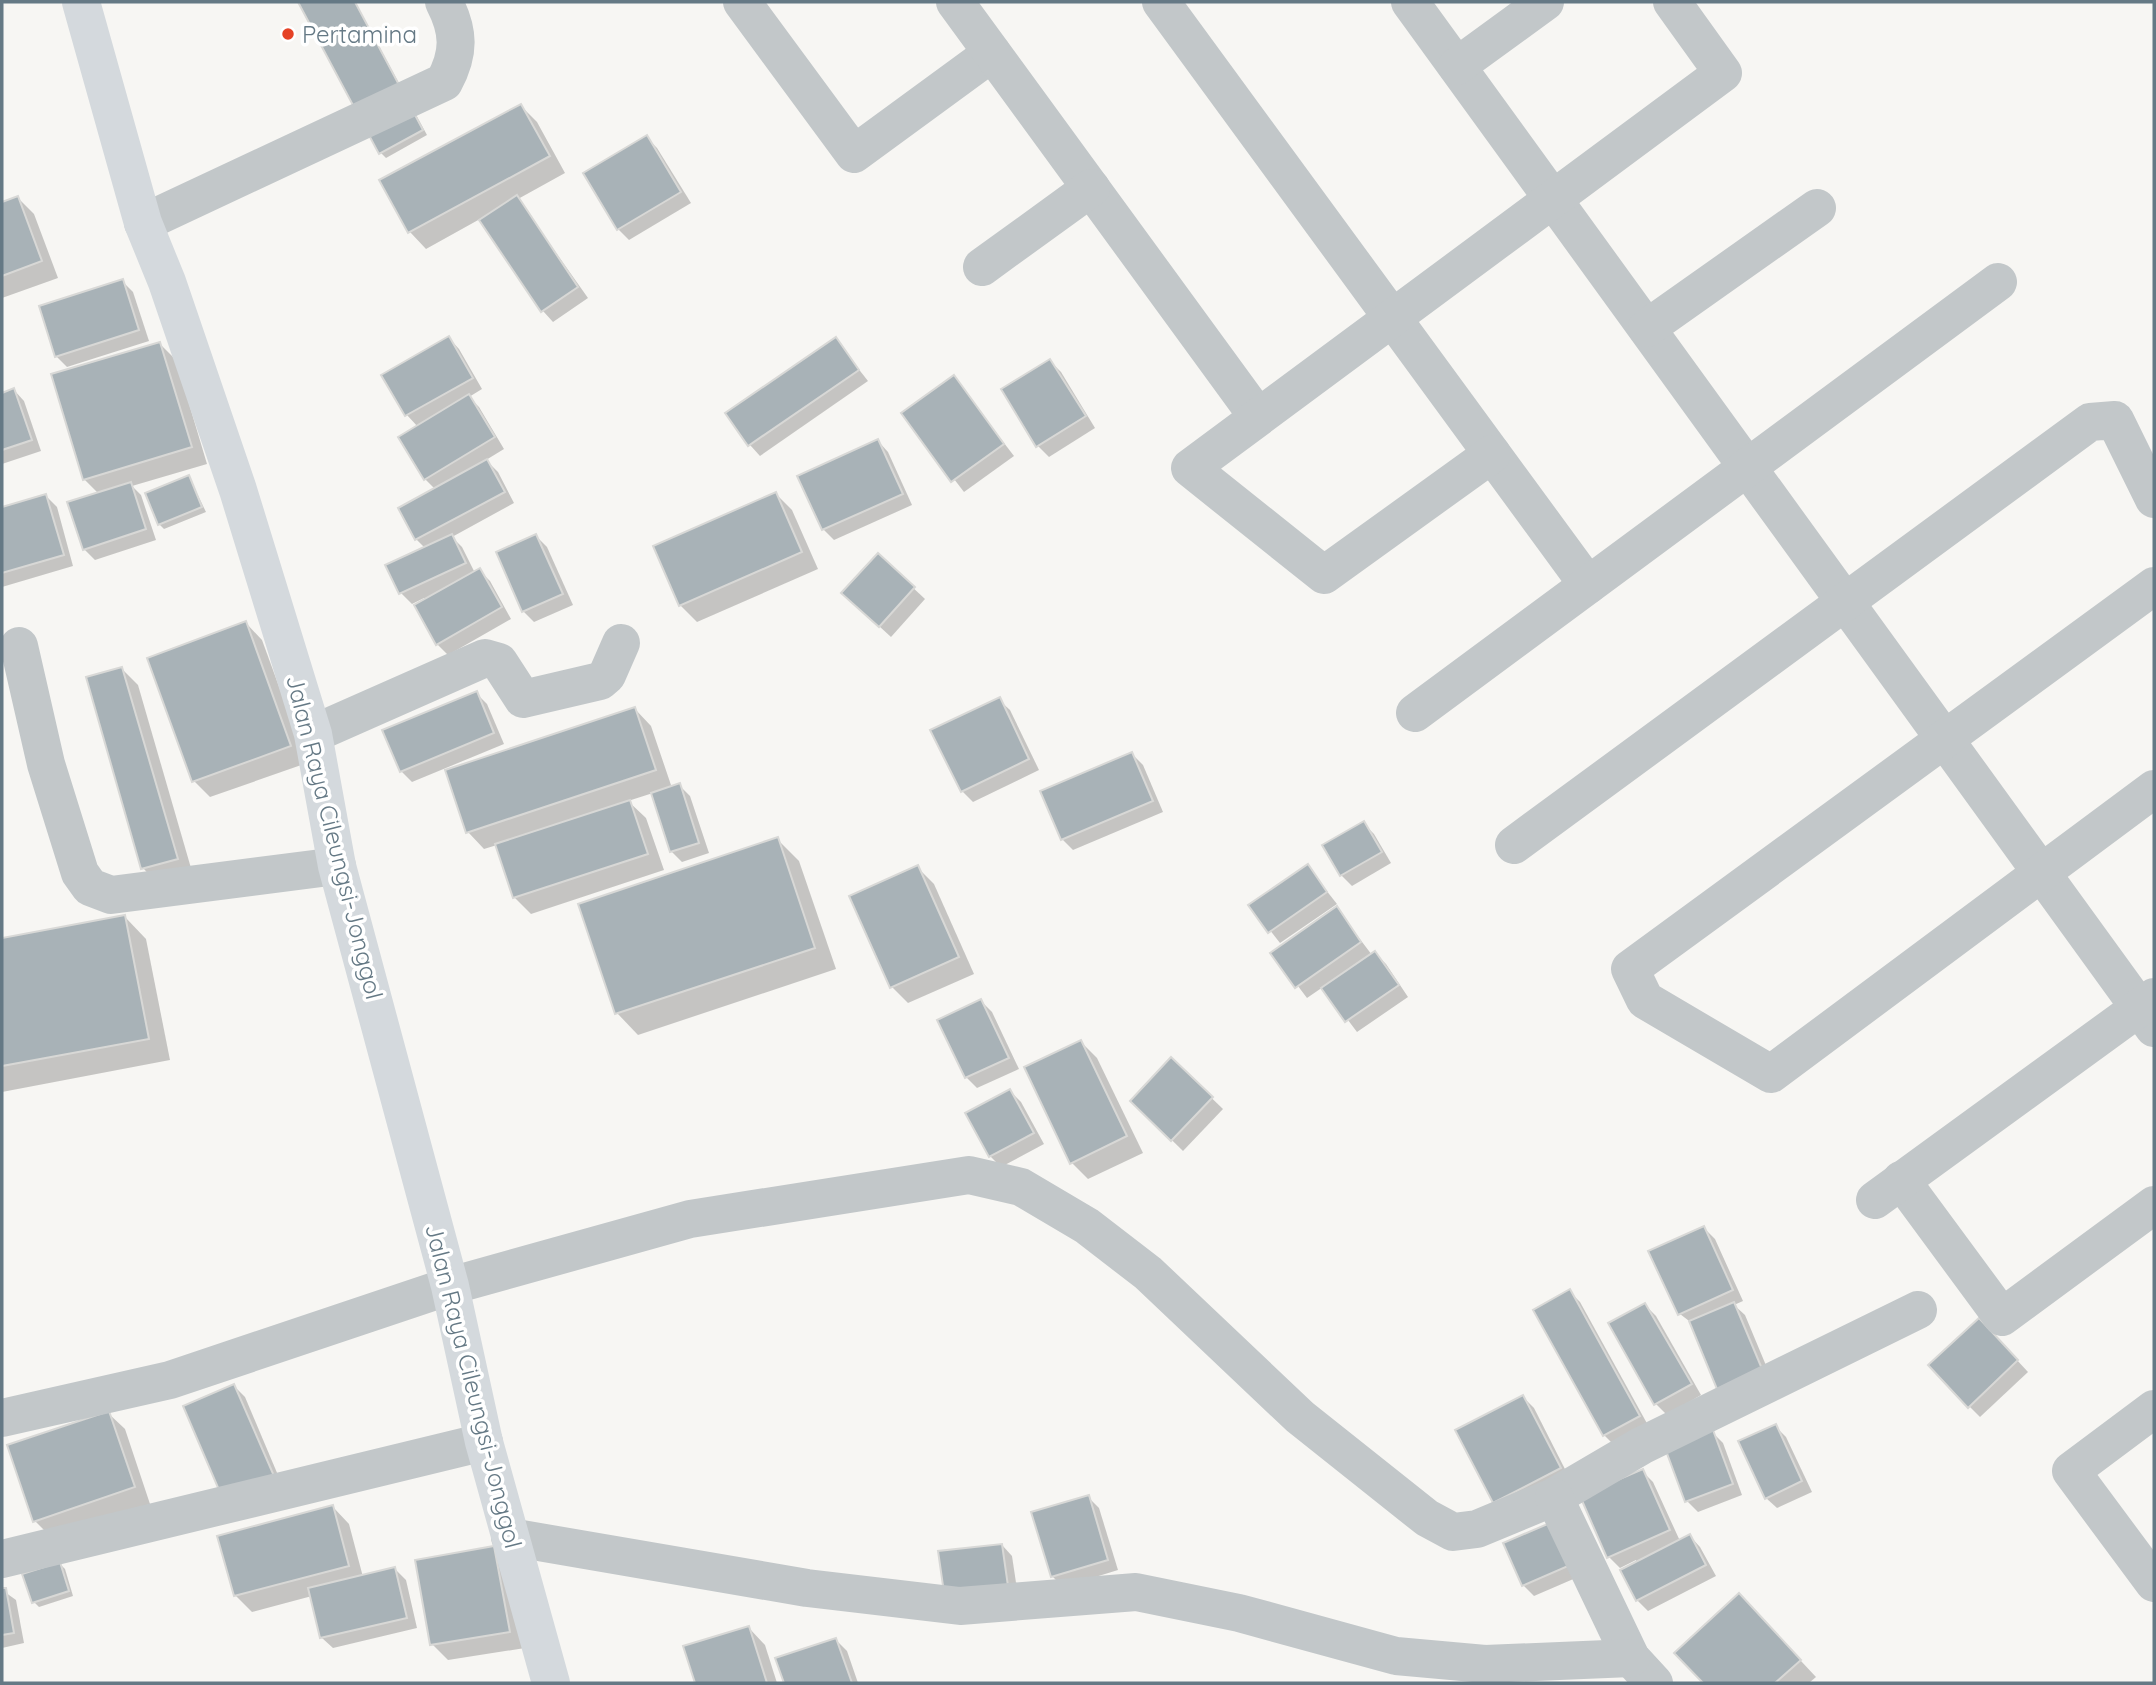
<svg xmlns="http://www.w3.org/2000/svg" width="2156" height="1685" viewBox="0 0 2156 1685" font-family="Quicksand,sans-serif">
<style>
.shadow{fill:#0003}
.building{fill:#a8b2b7;stroke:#d8d8d6;stroke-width:2}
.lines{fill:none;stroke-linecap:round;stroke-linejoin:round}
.minor{stroke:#c2c7c9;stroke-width:38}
.major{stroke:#d4d9dd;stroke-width:38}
.poi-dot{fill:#e54226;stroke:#fff;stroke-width:2.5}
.labels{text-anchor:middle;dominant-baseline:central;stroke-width:7;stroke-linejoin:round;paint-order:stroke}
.poi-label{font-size:24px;fill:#657985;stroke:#fff;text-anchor:start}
.street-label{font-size:24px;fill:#657985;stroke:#fff}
</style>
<rect width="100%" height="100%" fill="#f7f6f3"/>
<g class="shadow">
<polygon points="300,2 355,2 427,135 386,158 381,153"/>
<polygon points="521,106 537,122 565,173 518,199 588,298 553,322 543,311 480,219 426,249 410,232 382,181"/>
<polygon points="646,137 657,148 691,203 629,240 618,229"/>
<polygon points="18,198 34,214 58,278 2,298 2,204"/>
<polygon points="122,281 133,292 149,341 67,367 56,356"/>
<polygon points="449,338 459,349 482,389 469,397 479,407 504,449 486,460 498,472 514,503 452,537 462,547 475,573 479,570 490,581 511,619 448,655 437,644 424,598 412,604 401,593 387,566 425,548 416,539 435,489 425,479 418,427 407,415 384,375"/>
<polygon points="835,339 868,381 760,456 750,445"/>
<polygon points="160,344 176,360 207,464 132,486 141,495 156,540 95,560 84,549 99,494 84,479"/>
<polygon points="1050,361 1061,372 1095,428 1049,457 1038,446"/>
<polygon points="954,378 1014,456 964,492 904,414"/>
<polygon points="14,390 24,401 41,451 2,464 2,394"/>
<polygon points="878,441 888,452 912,505 834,540 823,529"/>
<polygon points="189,477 206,512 164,529 159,524"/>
<polygon points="776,494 792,510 818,569 697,622 680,605"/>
<polygon points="46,496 57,507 73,566 2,587 2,509"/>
<polygon points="536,536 547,547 573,605 534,622 523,611"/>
<polygon points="878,555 925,599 891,637 854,603"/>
<polygon points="246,623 262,640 307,763 210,797 194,781"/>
<polygon points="122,669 138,685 193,875 159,885 143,868"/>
<polygon points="476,693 487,704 504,744 412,782 401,771"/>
<polygon points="999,700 1010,710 1039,770 973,802 962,791"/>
<polygon points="635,709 651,726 672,788 679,785 690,796 709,853 682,862 671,851 653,793 628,801 646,818 664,870 531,914 514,897 497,845 484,849 468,832"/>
<polygon points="1132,754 1143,765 1163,812 1073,850 1062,839"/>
<polygon points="1363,823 1374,834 1391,863 1352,886 1341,875"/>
<polygon points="777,839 799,861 836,969 638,1035 617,1013"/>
<polygon points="1307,866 1337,904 1280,943 1250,905"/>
<polygon points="917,867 934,884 974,974 908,1003 892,987"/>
<polygon points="1337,909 1372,955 1375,953 1386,964 1408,997 1357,1032 1323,987 1307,998 1273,953"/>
<polygon points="125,917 146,939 170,1060 2,1092 2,940"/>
<polygon points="981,1001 992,1012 1019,1069 977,1088 966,1077 940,1020"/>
<polygon points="1081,1042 1097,1058 1143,1153 1088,1179 1072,1163"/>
<polygon points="1171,1059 1223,1109 1183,1151 1132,1101"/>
<polygon points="1010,1091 1021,1102 1044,1144 1001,1167 990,1156 968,1113"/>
<polygon points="1704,1228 1715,1239 1743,1301 1734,1305 1745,1315 1775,1387 1680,1314"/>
<polygon points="1569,1291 1580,1302 1649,1427 1615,1446 1604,1435"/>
<polygon points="1645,1305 1656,1316 1701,1395 1667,1415 1656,1404"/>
<polygon points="1990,1331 2028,1372 1980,1417 1969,1406"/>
<polygon points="234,1386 245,1397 283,1487 235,1507"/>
<polygon points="1523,1397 1534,1408 1570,1479 1495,1502"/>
<polygon points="108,1413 125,1429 150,1504 51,1537 35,1521"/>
<polygon points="1775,1426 1786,1437 1812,1492 1777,1508 1766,1498"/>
<polygon points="1712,1432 1723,1443 1742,1495 1698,1512 1687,1501"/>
<polygon points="1642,1471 1653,1482 1680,1541 1690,1536 1700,1547 1716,1576 1648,1611 1637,1600 1636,1560 1620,1568 1609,1557"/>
<polygon points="1088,1497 1099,1508 1118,1570 1063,1587 1052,1576"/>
<polygon points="333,1507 349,1524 363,1577 395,1569 406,1580 417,1628 333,1648 322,1638 312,1596 252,1612 235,1595"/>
<polygon points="1556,1523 1585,1574 1534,1596 1523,1585"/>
<polygon points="1002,1545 1012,1556 1018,1596 956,1603"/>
<polygon points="494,1548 525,1648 448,1660 432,1644"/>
<polygon points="60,1564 65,1569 73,1596 39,1607 34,1602"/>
<polygon points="2,1590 16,1600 24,1643 2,1648"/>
<polygon points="1755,1612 1816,1677 1809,1683 1705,1683 1677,1653"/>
<polygon points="749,1628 765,1645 777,1683 697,1683 686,1647"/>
<polygon points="836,1640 847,1651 858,1683 786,1683 777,1660"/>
</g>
<g class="building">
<polygon points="298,2 355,2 423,130 379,154"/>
<polygon points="521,104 550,156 408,233 379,180"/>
<polygon points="647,135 681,192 617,230 583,173"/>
<polygon points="517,195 578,287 541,312 479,220"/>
<polygon points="18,196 42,261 2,276 2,202"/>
<polygon points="123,279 139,330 55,357 39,306"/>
<polygon points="449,336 473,378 405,416 381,375"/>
<polygon points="836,337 859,370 748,446 725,413"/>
<polygon points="160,342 192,447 83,480 51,374"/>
<polygon points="1050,359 1086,416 1036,447 1001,389"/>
<polygon points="954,375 1004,444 951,482 901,413"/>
<polygon points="14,388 32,440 2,450 2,393"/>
<polygon points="469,394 495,437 424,480 398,437"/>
<polygon points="878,439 903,494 822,530 797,476"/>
<polygon points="487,459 505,492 415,540 398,508"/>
<polygon points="189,475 202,507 158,525 145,493"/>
<polygon points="131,482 146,529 83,550 67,502"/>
<polygon points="776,492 802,552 679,606 653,546"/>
<polygon points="46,494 64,555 2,573 2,507"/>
<polygon points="452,534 466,563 399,594 385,565"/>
<polygon points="536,534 563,594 522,612 496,552"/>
<polygon points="878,553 915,587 879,627 841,593"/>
<polygon points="480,568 502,607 436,645 414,605"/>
<polygon points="246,621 291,746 192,782 147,658"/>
<polygon points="122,667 178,859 141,869 86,677"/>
<polygon points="477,691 494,733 400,772 382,730"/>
<polygon points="1000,697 1029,759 961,792 930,730"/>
<polygon points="635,707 656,770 466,833 445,770"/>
<polygon points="1132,752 1153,801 1061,840 1040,791"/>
<polygon points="680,783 699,843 670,852 651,793"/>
<polygon points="630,800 648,854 513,898 495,844"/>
<polygon points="1364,821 1382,852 1340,876 1322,845"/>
<polygon points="778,837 815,948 615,1014 578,904"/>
<polygon points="1308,864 1327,892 1268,933 1248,905"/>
<polygon points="918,865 959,957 890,988 849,896"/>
<polygon points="1337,906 1361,942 1295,988 1270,953"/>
<polygon points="125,915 149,1039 2,1066 2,938"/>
<polygon points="1375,951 1399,985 1345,1022 1321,988"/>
<polygon points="981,999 1009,1058 965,1078 937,1020"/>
<polygon points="1081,1040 1127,1136 1070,1164 1024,1067"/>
<polygon points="1171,1057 1213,1097 1171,1141 1130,1101"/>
<polygon points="1010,1089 1034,1133 989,1157 965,1113"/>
<polygon points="1704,1226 1733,1290 1678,1315 1648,1251"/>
<polygon points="1570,1289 1640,1416 1603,1436 1533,1310"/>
<polygon points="1734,1302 1765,1376 1719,1394 1689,1321"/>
<polygon points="1645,1303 1692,1384 1654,1405 1608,1323"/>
<polygon points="1979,1318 2018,1360 1968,1408 1928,1365"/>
<polygon points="234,1384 274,1476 222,1497 183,1406"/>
<polygon points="1523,1395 1561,1468 1493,1503 1455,1430"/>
<polygon points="109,1411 135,1487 33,1522 7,1445"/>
<polygon points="1776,1424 1802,1481 1765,1499 1738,1441"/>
<polygon points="1713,1430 1733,1484 1685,1502 1665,1448"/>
<polygon points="1643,1469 1670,1530 1607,1558 1580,1496"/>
<polygon points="1089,1495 1108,1560 1051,1577 1031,1512"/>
<polygon points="333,1505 349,1566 234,1596 217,1536"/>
<polygon points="1557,1520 1575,1563 1522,1586 1503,1543"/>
<polygon points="1690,1534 1706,1565 1636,1601 1620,1570"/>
<polygon points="1002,1544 1008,1586 944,1593 938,1551"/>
<polygon points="494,1546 510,1632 430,1645 415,1560"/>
<polygon points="60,1562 69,1591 32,1603 22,1574"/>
<polygon points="395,1567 407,1618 320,1638 308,1588"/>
<polygon points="2,1588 6,1588 14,1633 2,1635"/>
<polygon points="1739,1593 1801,1660 1775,1683 1703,1683 1674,1653"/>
<polygon points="749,1626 767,1683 695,1683 683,1646"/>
<polygon points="836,1638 852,1683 784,1683 775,1658"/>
</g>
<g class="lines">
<g class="minor">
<polyline points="742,2 854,154 992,53"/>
<polyline points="955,2 1258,417"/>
<polyline points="1161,2 1588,585"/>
<polyline points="1410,2 2154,1028"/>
<polyline points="1457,66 1545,2"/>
<path d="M143 223 444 82C460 53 459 31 444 2"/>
<polyline points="982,267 1091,188"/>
<polyline points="1647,328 1817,208"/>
<polyline points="1492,454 1324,575 1190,468 1723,73 1672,2"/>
<polyline points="2154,586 1630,969 1645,1000 1771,1074 2154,789"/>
<polyline points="19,646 46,764 80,873 90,887 111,895 337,866"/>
<polyline points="1415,713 1998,282"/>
<polyline points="313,734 485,658 499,662 523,699 600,681 607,675 621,643"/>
<polyline points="1514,845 2090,422 2115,420 2154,499"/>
<polyline points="1901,1180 2002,1317 2154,1205"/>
<polyline points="1875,1200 2154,997"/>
<polyline points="2154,1409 2071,1471 2154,1583"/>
<polyline points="2,1418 170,1380 450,1286 690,1219 969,1175 1021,1187 1087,1226 1148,1273 1300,1417 1427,1518 1453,1532 1477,1529 1554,1497 1641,1446 1918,1310"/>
<polyline points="1554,1497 1631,1658 1654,1683"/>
<polyline points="510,1537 807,1588 960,1606 1136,1592 1239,1613 1396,1656 1485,1664 1631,1658"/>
<polyline points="2,1559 484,1442"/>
</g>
<polyline class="major" points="81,2 143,223 167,282 238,490 313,734 337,866 450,1286 484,1442 551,1683"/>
</g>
<circle class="poi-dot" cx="288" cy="34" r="7"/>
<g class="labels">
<g class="poi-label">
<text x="302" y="34">Pertamina</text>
</g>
<g class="street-label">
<text transform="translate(335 837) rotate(76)">Jalan Raya Cileungsi-Jonggol</text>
<text transform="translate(474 1386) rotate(76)">Jalan Raya Cileungsi-Jonggol</text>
</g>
</g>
<rect width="2156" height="1685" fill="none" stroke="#657985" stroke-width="7"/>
</svg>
